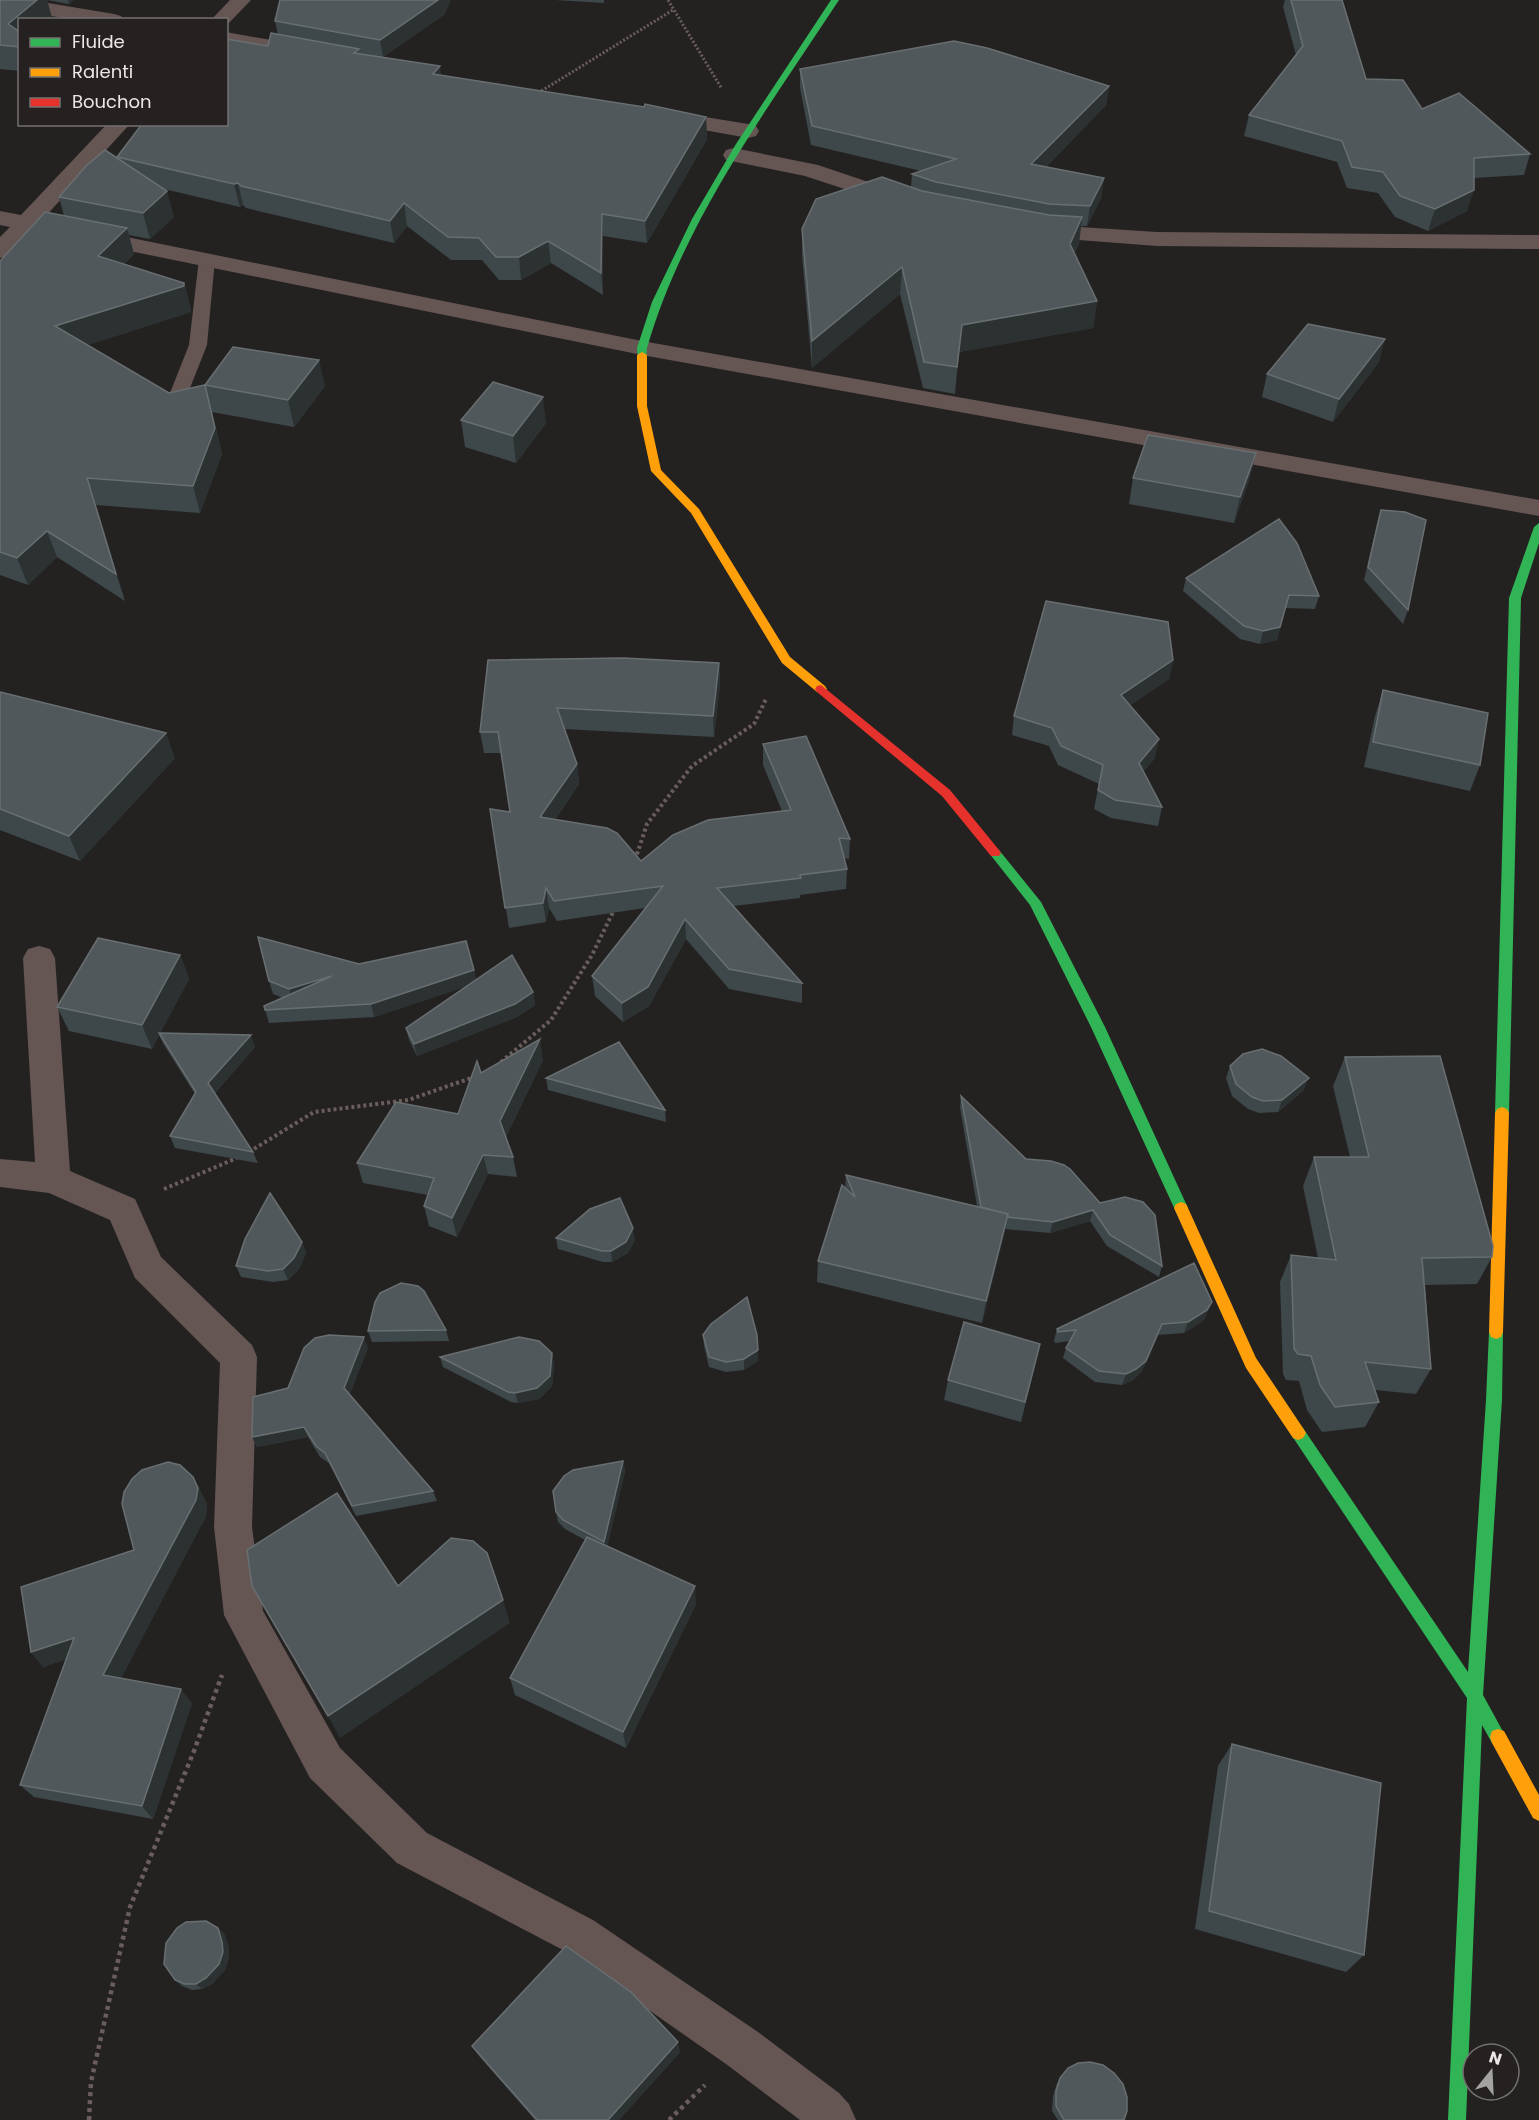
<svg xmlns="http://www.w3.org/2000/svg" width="1539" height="2120" viewBox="0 0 1539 2120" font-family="Poppins,sans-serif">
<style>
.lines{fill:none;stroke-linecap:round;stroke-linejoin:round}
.path-far2{stroke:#6a5e5d;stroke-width:3;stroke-dasharray:2 2;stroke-linecap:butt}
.path-far1{stroke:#6a5e5d;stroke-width:4;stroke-dasharray:3 3;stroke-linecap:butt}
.path{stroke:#6a5e5d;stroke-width:4.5;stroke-dasharray:4 4;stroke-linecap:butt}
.lane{fill:#655654;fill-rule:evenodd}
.street{fill:#655654;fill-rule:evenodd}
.fast{fill:#30b455;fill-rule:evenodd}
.slow{fill:#ff9f0a;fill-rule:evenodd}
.jam{fill:#e5322d;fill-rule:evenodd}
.wall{fill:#3e474a}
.shaded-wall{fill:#2c3132}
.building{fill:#51585b;stroke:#696f71;stroke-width:1.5}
</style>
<rect width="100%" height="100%" fill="#242221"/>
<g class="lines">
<g class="path-far2">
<polyline points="668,0 722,89"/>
<polyline points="538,93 673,10"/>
</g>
<g class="path-far1">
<polyline points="635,860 647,824 692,766 754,724 766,699"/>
<polyline points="501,1062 551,1020 592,955 615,908"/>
<polyline points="249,1152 314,1112 408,1100 474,1077"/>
<polyline points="164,1189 237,1158"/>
</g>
<g class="path">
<polyline points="89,2120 91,2082 130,1907 194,1751 222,1675"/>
<polyline points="669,2120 705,2085"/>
</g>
<polygon class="lane" points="207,254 213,255 215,259 207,345 188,393 185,397 173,397 170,393 189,345 199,259 201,255"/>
<g class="street">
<polygon points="0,0 30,0 114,14 121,16 124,20 74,20 0,7"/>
<polygon points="230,0 251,0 228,24 226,20 211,20"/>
<polygon points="226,32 304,46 311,48 314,52 311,56 304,58 226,44"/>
<polygon points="662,110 748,124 756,126 759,131 756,136 748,138 654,121 651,116 654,111"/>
<polygon points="107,124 130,124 42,220 642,341 1539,500 1539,516 642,355 31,231 8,256 0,258 0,237 10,227 0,225 0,211 21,215"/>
<polygon points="734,148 818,165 907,195 910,200 907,205 899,207 805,176 726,160 723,155 726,150"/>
<polygon points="1034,224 1157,232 1539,235 1539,249 1157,246 1026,236 1023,231 1026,226"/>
<polygon points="39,946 50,949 55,958 70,1171 135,1199 161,1257 252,1345 257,1357 252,1527 263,1611 340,1748 427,1833 593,1920 758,2032 839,2093 849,2104 856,2120 800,2120 726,2064 563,1950 397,1863 310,1778 224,1615 214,1527 220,1363 135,1278 110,1220 49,1193 0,1187 0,1159 35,1162 23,958 28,949"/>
</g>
<g class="fast">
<path d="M831 0H839C767 110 684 220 647 348L646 357H638L637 348 652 302 692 219 736 144Z"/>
<polygon points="1539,523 1539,543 1521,598 1509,1113 1507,1117 1497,1117 1495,1113 1509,598 1534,527"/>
<polygon points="995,848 999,850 1041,902 1105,1027 1188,1208 1186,1212 1181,1214 1176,1212 1091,1027 1030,905 989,853"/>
<polygon points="1496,1325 1501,1327 1503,1332 1502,1400 1483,1695 1506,1737 1504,1743 1498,1745 1492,1743 1482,1725 1466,2120 1448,2120 1467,1698 1290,1433 1293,1428 1298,1426 1303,1428 1468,1672 1486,1400 1489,1332 1491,1327"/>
</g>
<g class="slow">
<polygon points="642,352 647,355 647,406 661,470 699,509 790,657 825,686 827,689 825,692 817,692 782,663 691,513 651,471 637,406 637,355"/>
<polygon points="1502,1107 1507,1109 1509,1113 1503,1332 1501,1337 1496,1339 1491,1337 1489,1332 1495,1113 1497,1109"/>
<polygon points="1181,1202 1186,1204 1188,1208 1256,1358 1303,1428 1306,1433 1303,1438 1298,1440 1293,1438 1246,1368 1174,1208 1176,1204"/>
<polygon points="1498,1729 1504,1731 1539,1795 1539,1821 1533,1818 1492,1743 1490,1737 1492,1731"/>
</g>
<polygon class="jam" points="821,685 950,790 999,850 1001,853 999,856 991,856 942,796 817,692 815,689 817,686"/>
</g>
<g class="wall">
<polygon points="0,0 74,0 69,4 47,0 52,18 20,20 20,71 0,69"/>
<polygon points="555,0 604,0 604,3"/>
<polygon points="1285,0 1342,0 1366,79 1422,109 1530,154 1524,175 1474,178 1467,211 1428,231 1395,217 1378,193 1347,188 1337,162 1244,136 1249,115 1296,55 1283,7"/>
<polygon points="445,14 383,57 441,76 706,117 707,139 647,243 603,236 603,295 551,263 521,280 499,280 482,260 451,260 407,226 394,243 246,208 243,205 240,207 164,189 174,217 150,239 129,235 134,254 124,264 184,283 191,310 191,312 87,345 169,393 205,385 325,386 294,427 212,412 222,454 200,513 96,505 125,601 57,557 28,585 0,575 0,261 64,216 59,197 117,157 268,46 278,35 275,21"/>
<polygon points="800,69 1109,86 1106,105 1046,167 1104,178 1101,198 1087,226 1081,226 1079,244 1074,254 1097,301 1093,328 959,352 955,394 923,388 900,294 812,368 802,256 802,229 911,187 912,174 921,171 811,145 800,88"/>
<polygon points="1379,362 1333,422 1262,397 1267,374"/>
<polygon points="461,420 546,423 516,463 465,447"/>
<polygon points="1256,453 1249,480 1234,523 1129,504 1133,478"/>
<polygon points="1381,510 1408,610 1403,624 1364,580 1377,523"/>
<polygon points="1186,578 1319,596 1315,609 1285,608 1277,640 1260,644 1240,639 1183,591"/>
<polygon points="488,660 719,663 720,684 714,737 564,729 577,764 579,784 555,820 641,861 782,811 763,765 763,744 850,839 849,859 844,858 847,869 846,889 800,895 800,898 734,906 802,983 802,1003 729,989 686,939 649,1006 623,1022 595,996 592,976 645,908 557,921 549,908 546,922 509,928 490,809 510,812 501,753 484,753 480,732"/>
<polygon points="1173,660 1169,679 1130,705 1155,758 1143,772 1162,807 1158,826 1111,818 1094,809 1099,784 1058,765 1049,746 1012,735 1014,716"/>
<polygon points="1383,690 1480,765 1470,791 1364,767 1375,716"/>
<polygon points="0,692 175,758 80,861 0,830"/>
<polygon points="180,955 189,979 160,1033 255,1047 215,1093 253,1152 258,1163 175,1148 170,1136 195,1094 164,1045 159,1035 152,1049 69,1031 57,1007"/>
<polygon points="359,964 474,970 476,980 533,992 535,1005 517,1017 417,1056 409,1040 406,1028 467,986 374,1017 269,1023 264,1006 283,998 273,994 269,981"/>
<polygon points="1345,1057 1492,1257 1477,1284 1425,1285 1431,1369 1416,1394 1375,1390 1379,1402 1365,1427 1322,1432 1307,1410 1299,1381 1286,1380 1283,1374 1280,1282 1291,1255 1318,1258 1303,1186 1314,1157 1350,1157 1333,1086"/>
<polygon points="543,1060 506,1137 513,1157 517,1177 488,1174 457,1237 429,1226 424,1206 428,1195 363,1183 357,1163 458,1114 481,1073"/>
<polygon points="1230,1066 1304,1090 1278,1112 1259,1113 1248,1109 1232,1096 1226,1078"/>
<polygon points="546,1078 665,1110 666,1122 548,1090"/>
<polygon points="961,1096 1026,1159 1100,1203 1162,1266 1159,1277 1107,1246 1090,1221 1050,1233 1005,1229 982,1323 817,1282 818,1261 845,1189 846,1175 977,1206 960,1108"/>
<polygon points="556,1238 635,1240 628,1253 612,1262 603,1262 558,1249"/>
<polygon points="302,1242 306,1253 299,1269 288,1280 273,1282 241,1277 236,1266"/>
<polygon points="1212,1302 1203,1321 1184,1333 1158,1335 1142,1371 1133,1380 1122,1385 1095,1382 1063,1358 1066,1348 1070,1341 1055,1343 1054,1340 1057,1329"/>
<polygon points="446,1330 449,1341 372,1342 368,1331"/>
<polygon points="703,1335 758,1361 744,1370 726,1372 709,1367 704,1346"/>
<polygon points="1040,1344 1021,1422 944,1400 948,1380"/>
<polygon points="368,1348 349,1395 433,1491 437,1501 356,1516 329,1463 320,1457 308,1437 257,1447 252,1437 288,1388"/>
<polygon points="552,1353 554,1364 552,1386 539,1399 518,1403 511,1402 443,1367 440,1357"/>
<polygon points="623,1461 625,1471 607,1547 696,1604 626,1748 515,1695 510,1678 585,1540 565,1529 558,1522 556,1512"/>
<polygon points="193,1477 207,1504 206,1516 121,1678 192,1703 153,1819 34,1797 20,1785 66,1659 43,1667 31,1652 134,1550"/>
<polygon points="1232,1744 1364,1955 1346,1972 1195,1929 1218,1766"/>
<polygon points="218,1928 224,1934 229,1948 229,1958 225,1970 212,1984 202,1989 192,1990 182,1986 175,1980"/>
<polygon points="472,2046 680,2052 619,2120 535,2120 479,2056"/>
<polygon points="1068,2068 1124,2120 1058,2120 1052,2111 1053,2096 1057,2083"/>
</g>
<g class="shaded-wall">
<polygon points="37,0 47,0 52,18 51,20 20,20 20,45 8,24"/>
<polygon points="68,0 74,0 69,4"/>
<polygon points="438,0 451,0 445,14 383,57 380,40"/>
<polygon points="440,66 443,88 433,74"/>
<polygon points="1109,86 1106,105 1029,184 1031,164"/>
<polygon points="706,117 707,139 647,243 645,221"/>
<polygon points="1104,178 1101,198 1087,226 1090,206"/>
<polygon points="238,183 243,205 240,207 234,184"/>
<polygon points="1474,190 1467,211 1428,231 1435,209"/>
<polygon points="167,191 174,217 150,239 143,213"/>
<polygon points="404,203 407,226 394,243 390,221"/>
<polygon points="602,214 603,236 603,295 601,273"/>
<polygon points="1082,217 1079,244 1066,271 1070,244"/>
<polygon points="127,228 134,254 105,282 98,256"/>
<polygon points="548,241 551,263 521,280 519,257"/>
<polygon points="902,267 900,294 812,368 812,341"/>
<polygon points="184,283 191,310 191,312 64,353 55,326"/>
<polygon points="1097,301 1093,328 959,352 955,394 962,325"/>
<polygon points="1385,339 1379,362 1333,422 1339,399"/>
<polygon points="319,360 325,386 294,427 288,400"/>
<polygon points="205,385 212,412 222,454 200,513 193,486"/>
<polygon points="543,397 546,423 516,463 513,436"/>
<polygon points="1256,453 1249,480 1234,523 1240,497"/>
<polygon points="87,478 96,505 125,601 116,574"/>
<polygon points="47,531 57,557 28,585 17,558"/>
<polygon points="1280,627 1277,640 1260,644 1263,631"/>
<polygon points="1173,660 1169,679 1117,713 1121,695"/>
<polygon points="719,663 720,684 714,737 713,716"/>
<polygon points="166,733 175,758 80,861 69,836"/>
<polygon points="1159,739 1155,758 1135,782 1139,763"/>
<polygon points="577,764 579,784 543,838 540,817"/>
<polygon points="546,888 549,908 546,922 543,903"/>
<polygon points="685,919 686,939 649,1006 623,1022 622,1003"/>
<polygon points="180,955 189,979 152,1049 142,1025"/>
<polygon points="474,970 476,983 374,1017 371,1004"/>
<polygon points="332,976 293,1001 289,989"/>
<polygon points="533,992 535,1005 517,1017 417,1056 414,1044"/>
<polygon points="251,1035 255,1047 213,1095 208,1083"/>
<polygon points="540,1039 543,1060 504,1141 500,1121"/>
<polygon points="1309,1078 1304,1090 1278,1112 1282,1100"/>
<polygon points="483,1155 488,1174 457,1237 452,1218"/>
<polygon points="1093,1210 1090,1221 1050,1233 1053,1222"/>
<polygon points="1008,1214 1004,1236 982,1323 986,1301"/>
<polygon points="633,1228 635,1240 628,1253 612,1262 611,1251"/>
<polygon points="302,1242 306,1253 299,1269 288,1280 283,1269"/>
<polygon points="1212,1302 1203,1321 1184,1333 1188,1322"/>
<polygon points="1162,1324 1158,1335 1142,1371 1133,1380 1122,1385 1126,1374"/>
<polygon points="364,1337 368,1348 348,1399 344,1388"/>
<polygon points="758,1350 758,1361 744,1370 744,1359"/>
<polygon points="552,1353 554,1364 552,1386 539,1399 518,1403 515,1393"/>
<polygon points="304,1427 308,1437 257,1447 252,1437"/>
<polygon points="623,1461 625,1471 606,1552 604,1542"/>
<polygon points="193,1477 207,1504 206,1516 115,1690 103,1675"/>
<polygon points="695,1586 696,1604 626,1748 623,1732"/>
<polygon points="503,1600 510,1623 340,1738 328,1716"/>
<polygon points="74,1638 86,1653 43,1667 31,1652"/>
<polygon points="181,1689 192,1703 153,1819 142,1806"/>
<polygon points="218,1928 224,1934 229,1948 229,1958 225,1970 212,1984 202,1989 196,1984"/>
<polygon points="678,2042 680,2052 619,2120 608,2120"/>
</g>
<g class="building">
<polygon points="0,0 37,0 8,24 20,32 20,47 0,45"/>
<polygon points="280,0 438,0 380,40 275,21"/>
<polygon points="1291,0 1342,0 1366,79 1403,80 1422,109 1459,93 1530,154 1474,158 1474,190 1435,209 1400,196 1383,172 1352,167 1342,141 1249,115 1303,46"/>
<polygon points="271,33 359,49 354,53 440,66 433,74 644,107 645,104 706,117 645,221 602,214 601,273 548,241 519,257 496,257 479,238 448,237 404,203 390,221 241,186 238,183 234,184 117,157 142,124 226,124 226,39 268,46"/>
<polygon points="954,41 987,48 1109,86 1031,164 1104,178 1090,206 1049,204 936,182 912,174 956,159 812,126 800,69"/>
<polygon points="105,150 167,191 143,213 59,197 86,166"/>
<polygon points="882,177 922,191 1049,215 1082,217 1070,244 1097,301 962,325 957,367 924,362 902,267 812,341 802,229 816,199"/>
<polygon points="45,212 127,228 98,256 184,283 184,286 55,326 169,393 205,385 215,428 193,486 87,478 116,574 47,531 17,558 0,552 0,261"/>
<polygon points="1308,324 1385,339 1339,399 1267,374"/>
<polygon points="233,347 319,360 288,400 205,385"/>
<polygon points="493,382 543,397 513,436 461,420"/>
<polygon points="1148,435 1256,453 1240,497 1133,478"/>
<polygon points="1381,510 1405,512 1426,520 1408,610 1368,567"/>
<polygon points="1279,519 1297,543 1319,596 1289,595 1280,627 1263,631 1244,626 1186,578"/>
<polygon points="1046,601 1168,622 1173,660 1121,695 1159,739 1139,763 1162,807 1115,800 1098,790 1103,765 1061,746 1052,728 1014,716"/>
<polygon points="624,658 719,663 713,716 557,708 577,764 540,817 607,828 617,833 641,861 673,835 708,820 791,810 763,744 806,736 850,839 839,838 847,869 800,875 801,878 717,888 802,983 729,969 685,919 648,987 622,1003 592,976 663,886 554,901 546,888 543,903 505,908 490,809 510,812 498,732 480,732 488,660"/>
<polygon points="1383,690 1488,713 1480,765 1373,742"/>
<polygon points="0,692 166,733 69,836 0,809"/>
<polygon points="258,937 359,964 466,941 474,970 371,1004 265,1010 264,1006 332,976 289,989 269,981"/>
<polygon points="98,938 180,955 142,1025 57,1007"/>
<polygon points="512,955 533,992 515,1004 414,1044 406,1028"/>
<polygon points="159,1033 251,1035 208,1083 253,1152 170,1136 196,1092"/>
<polygon points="540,1039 500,1121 513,1157 483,1155 452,1218 424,1206 434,1178 357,1163 396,1102 458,1114 477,1061 481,1073"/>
<polygon points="619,1042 665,1110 546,1078"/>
<polygon points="1262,1049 1281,1056 1309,1078 1282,1100 1263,1101 1252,1097 1236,1084 1230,1066 1243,1054"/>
<polygon points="1440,1056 1493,1246 1492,1257 1422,1258 1431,1369 1365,1362 1379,1402 1335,1407 1320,1385 1311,1356 1298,1354 1294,1349 1291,1255 1336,1260 1314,1157 1369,1157 1345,1057"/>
<polygon points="961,1096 1026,1159 1051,1161 1064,1165 1070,1169 1100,1203 1125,1197 1143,1202 1155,1215 1162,1266 1110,1235 1093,1210 1053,1222 1007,1217 1008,1214 981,1207"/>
<polygon points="846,1175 1008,1214 986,1301 818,1261 842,1185 855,1197"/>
<polygon points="270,1193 302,1242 294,1258 283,1269 268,1271 236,1266 245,1239"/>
<polygon points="620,1198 633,1228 626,1242 611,1251 602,1251 556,1238 590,1209"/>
<polygon points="1194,1263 1212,1302 1207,1310 1188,1322 1162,1324 1146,1361 1136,1369 1126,1374 1099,1371 1066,1348 1076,1330 1058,1332 1057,1329"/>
<polygon points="401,1283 418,1286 424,1291 446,1330 368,1331 375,1302 380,1293"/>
<polygon points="747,1297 757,1335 758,1350 744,1359 726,1362 709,1357 703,1335 711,1324"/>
<polygon points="964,1322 1040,1344 1025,1402 948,1380"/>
<polygon points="329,1335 364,1337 344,1388 433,1491 352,1506 325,1453 316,1446 304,1427 252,1437 253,1397 288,1388 304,1348 315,1338"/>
<polygon points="519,1337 539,1341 552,1353 550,1376 537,1388 515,1393 508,1392 440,1357"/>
<polygon points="623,1461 604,1542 563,1520 556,1512 553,1491 564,1476 573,1470"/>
<polygon points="168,1462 180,1465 193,1477 198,1488 196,1500 103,1675 181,1689 142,1806 20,1785 74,1638 31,1652 21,1587 134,1550 122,1504 124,1492 132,1479 142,1470"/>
<polygon points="337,1493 398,1586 451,1538 473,1541 487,1553 503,1600 328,1716 252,1586 247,1550"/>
<polygon points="587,1537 695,1586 623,1732 510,1678"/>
<polygon points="1232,1744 1381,1783 1364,1955 1209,1911"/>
<polygon points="206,1921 218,1928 222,1942 223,1952 219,1964 206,1978 196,1984 185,1984 175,1980 164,1964 166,1943 177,1928 186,1922"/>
<polygon points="566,1946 631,1992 678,2042 608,2120 537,2120 472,2046"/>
<polygon points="1090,2062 1103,2065 1114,2073 1123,2084 1127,2097 1127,2111 1124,2120 1064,2120 1056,2106 1056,2091 1060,2078 1068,2068 1078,2063"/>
</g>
<rect x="18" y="18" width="210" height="108" fill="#252120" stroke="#747070" stroke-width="1.5"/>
<rect x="30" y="38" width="30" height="9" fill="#30b455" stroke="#747070" stroke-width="1.5"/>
<text x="72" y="48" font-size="18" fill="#ebe7e7">Fluide</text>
<rect x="30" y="68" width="30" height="9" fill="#ff9f0a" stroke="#747070" stroke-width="1.5"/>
<text x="72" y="78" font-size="18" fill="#ebe7e7">Ralenti</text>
<rect x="30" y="98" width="30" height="9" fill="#e5322d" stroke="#747070" stroke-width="1.5"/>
<text x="72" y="108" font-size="18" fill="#ebe7e7">Bouchon</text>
<g transform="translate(1491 2072) rotate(18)"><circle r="28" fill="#252120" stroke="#747070" stroke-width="1.5"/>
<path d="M0-4.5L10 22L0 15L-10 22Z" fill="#a5a2a2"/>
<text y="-9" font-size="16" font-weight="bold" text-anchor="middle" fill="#ebe7e7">N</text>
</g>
</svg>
